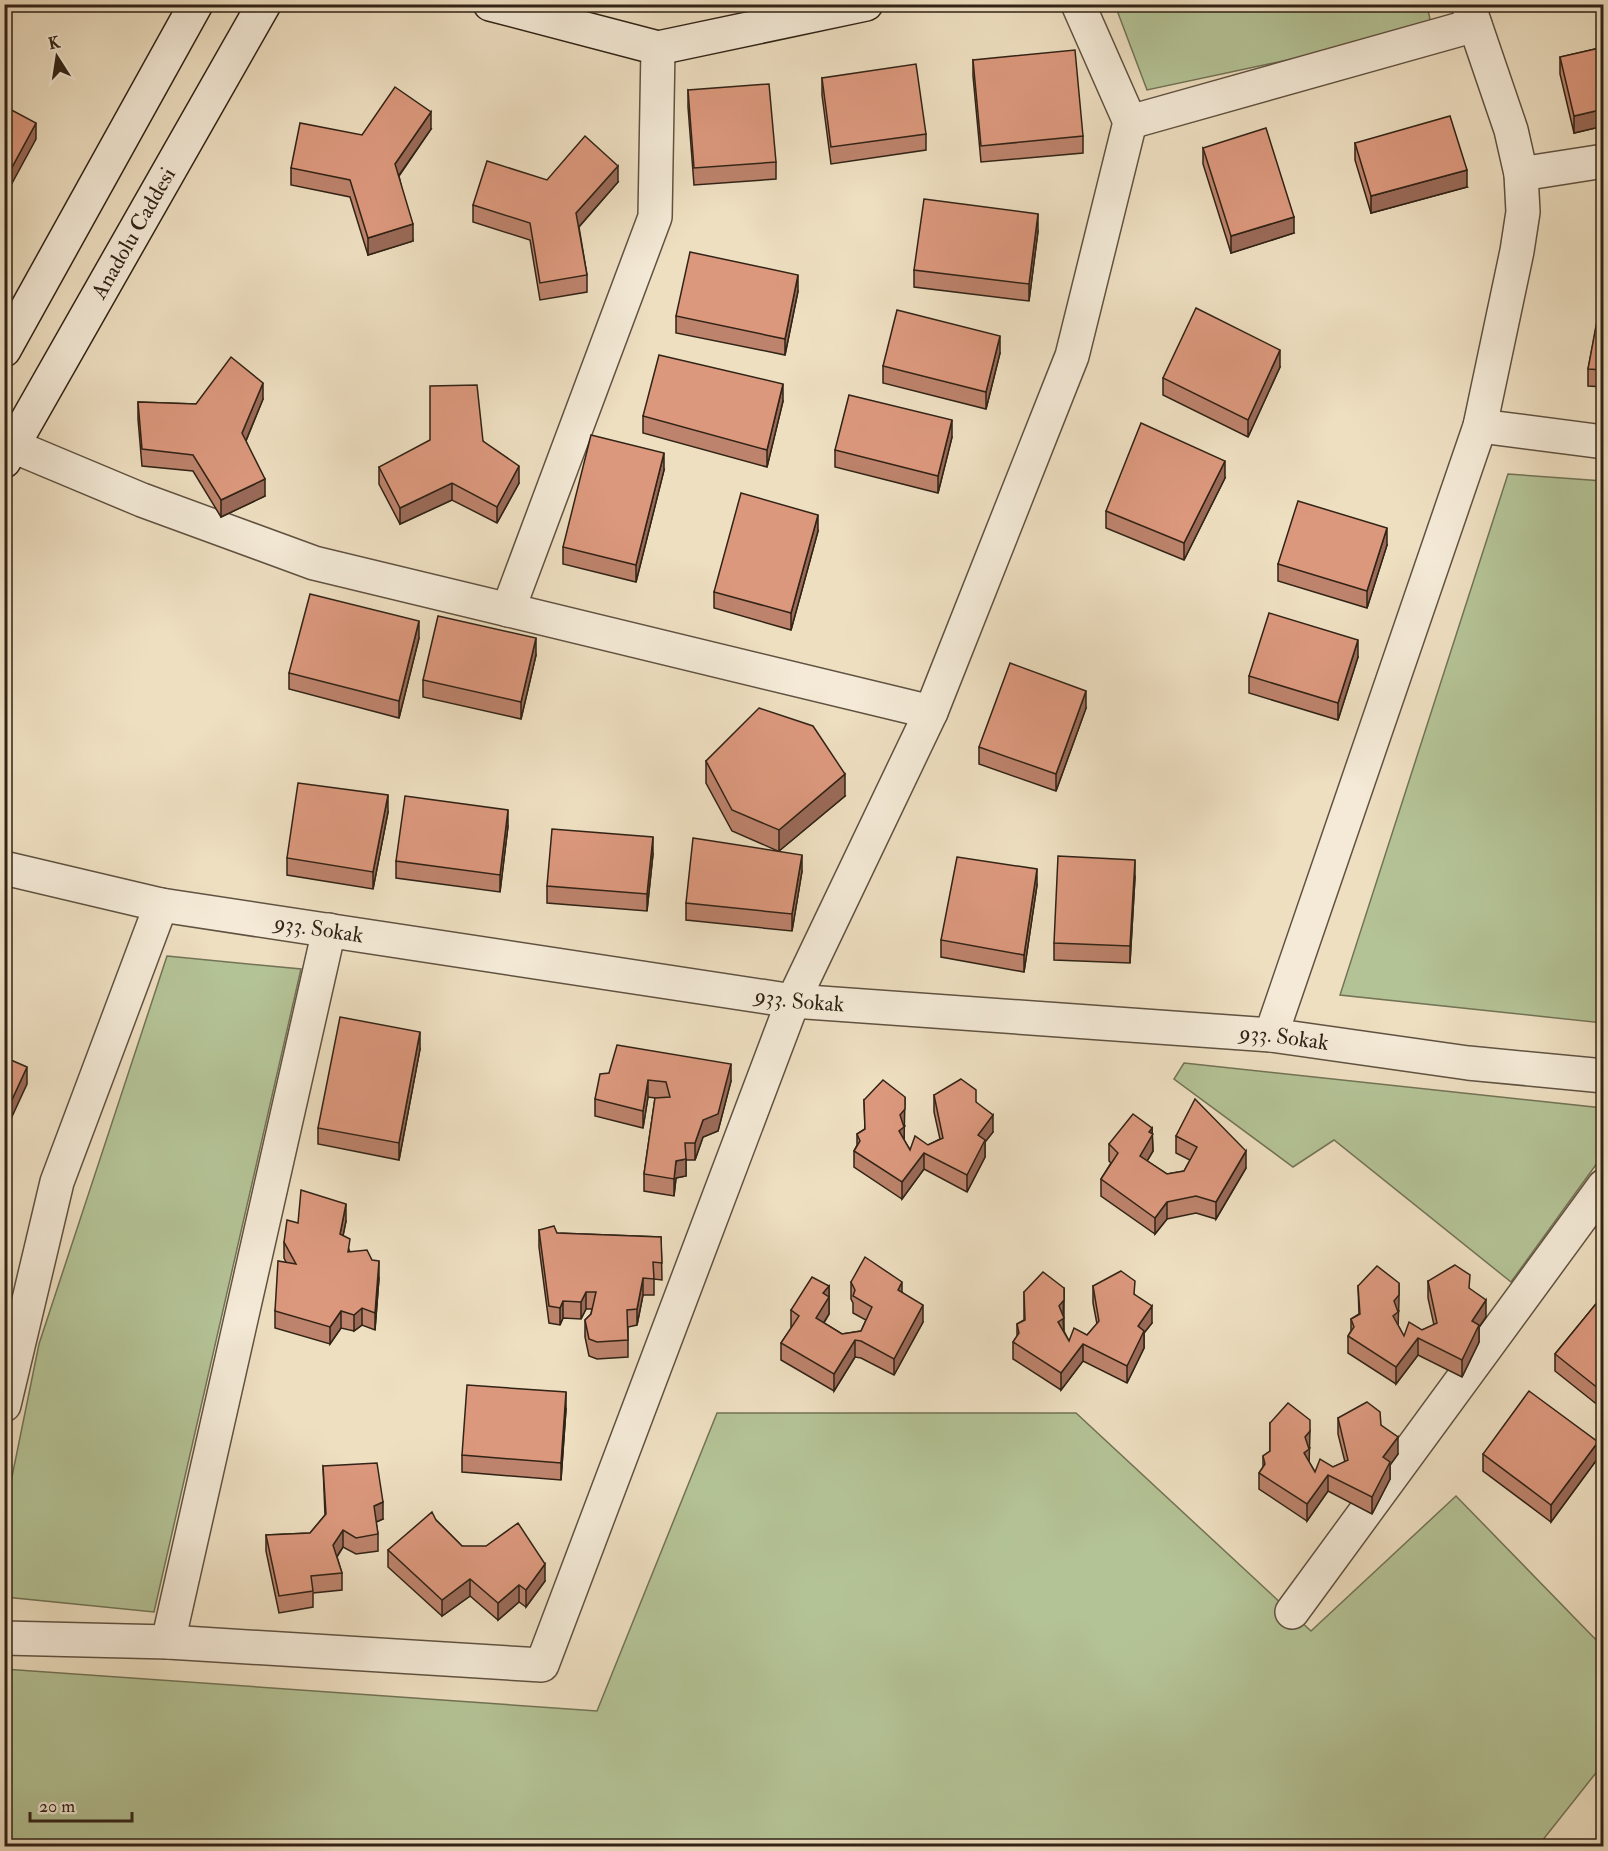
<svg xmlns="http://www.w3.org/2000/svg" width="1608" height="1851" viewBox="0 0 1608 1851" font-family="'IM FELL Double Pica',serif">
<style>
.green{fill:#b4c396;stroke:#727356;stroke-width:1.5}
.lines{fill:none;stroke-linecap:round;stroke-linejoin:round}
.minor-casing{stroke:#605241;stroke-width:36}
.secondary-casing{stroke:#312316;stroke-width:36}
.minor{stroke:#f4ead7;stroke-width:33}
.secondary{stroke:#f4ead7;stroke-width:33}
.wall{fill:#bd836c;stroke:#312316;stroke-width:1.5}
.shaded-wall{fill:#9a6a58;stroke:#312316;stroke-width:1.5}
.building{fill:#dc987d;stroke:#312316;stroke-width:1.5}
.labels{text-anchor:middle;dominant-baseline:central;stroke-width:5;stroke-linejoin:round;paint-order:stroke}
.street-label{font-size:22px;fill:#312316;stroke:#f4ead7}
</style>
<rect width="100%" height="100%" fill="#eedfc1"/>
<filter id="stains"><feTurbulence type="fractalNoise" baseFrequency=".00333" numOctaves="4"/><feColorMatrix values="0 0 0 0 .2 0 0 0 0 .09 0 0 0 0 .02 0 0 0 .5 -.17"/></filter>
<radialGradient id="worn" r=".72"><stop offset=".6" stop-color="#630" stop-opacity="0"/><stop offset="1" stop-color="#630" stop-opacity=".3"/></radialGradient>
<g class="green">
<polygon points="1115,5 1427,5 1432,29 1147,90"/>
<polygon points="1508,474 1603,481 1603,1023 1340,995"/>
<polygon points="167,956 301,969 154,1612 5,1597 5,1511 39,1344"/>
<polygon points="1184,1063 1603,1108 1603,1155 1511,1282 1334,1140 1293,1167 1174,1079"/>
<polygon points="717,1413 1076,1413 1311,1631 1456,1496 1603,1647 1603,1764 1538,1846 5,1846 4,1669 597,1711"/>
</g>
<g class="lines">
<g class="minor-casing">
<g id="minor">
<polyline points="1130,122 1475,25"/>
<polyline points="1521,174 1604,161"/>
<polyline points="1480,426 1604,442"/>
<polyline points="13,446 142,500 314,563 931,712"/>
<polyline points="508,610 655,217 658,48"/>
<path id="s1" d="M4 868 161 905 793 1001 1271 1035 1468 1063 1604 1076"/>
<polyline points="1271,1035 1480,426 1517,251 1523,212 1521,174 1511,130 1468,4"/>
<polyline points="4,1405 57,1182 161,905"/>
<polyline points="1292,1612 1604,1186"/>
<polyline points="4,1638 168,1642 542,1665 793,1001 931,712 1072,356 1130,122 1078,4"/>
<polyline points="168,1642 329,930"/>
</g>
</g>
<g class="secondary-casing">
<g id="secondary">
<polyline points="490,4 658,48 866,4"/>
<polyline points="4,350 196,4"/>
<path id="s2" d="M4 461 264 4"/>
</g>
</g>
<use href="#minor" class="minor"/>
<use href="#secondary" class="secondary"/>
</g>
<g class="wall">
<polygon points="1604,47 1604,126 1574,133 1560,74 1560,57"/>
<polygon points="973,60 1083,136 1083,153 981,162 973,76"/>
<polygon points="822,78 926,134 926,150 831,164 822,95"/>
<polygon points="688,90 776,162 776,179 694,185 688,107"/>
<polygon points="431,129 399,176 413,241 368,255 350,197 291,185 291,168 362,135"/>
<polygon points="1355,143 1467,187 1371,213 1355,160"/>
<polygon points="1203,148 1294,233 1231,253 1203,164"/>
<polygon points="547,180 618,182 579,227 587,275 587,292 540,300 530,240 473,222 473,205"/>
<polygon points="1038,231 1029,301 914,287 914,270"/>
<polygon points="1604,288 1604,387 1588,386 1588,369"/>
<polygon points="798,291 785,355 676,333 676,316"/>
<polygon points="1000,353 986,409 883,383 883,366"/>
<polygon points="1280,367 1248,437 1163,395 1163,378"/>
<polygon points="263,399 246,441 265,496 221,517 193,471 142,466 138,419 138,402 196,404"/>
<polygon points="783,401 767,467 643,433 643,416"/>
<polygon points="952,437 938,493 835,467 835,450"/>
<polygon points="483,441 519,483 497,523 452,500 400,524 379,484 379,467"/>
<polygon points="664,470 636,582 563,564 563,547"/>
<polygon points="1225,478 1184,560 1106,528 1106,511"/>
<polygon points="818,531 791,630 714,608 714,592"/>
<polygon points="1387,545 1367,608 1278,581 1278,564"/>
<polygon points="419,638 399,718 289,689 289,673"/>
<polygon points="536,655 521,719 423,697 423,680"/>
<polygon points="1358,657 1338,720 1249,693 1249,676"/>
<polygon points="1086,708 1056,791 979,764 979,747"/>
<polygon points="706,761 845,796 779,851 802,871 792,931 686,920 686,903 778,851 732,831 706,783"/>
<polygon points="388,812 373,889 287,875 287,858"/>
<polygon points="508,826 500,892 396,878 396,861"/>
<polygon points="653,854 647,911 547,903 547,886"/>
<polygon points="1135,877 1130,963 1054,960 1054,943"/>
<polygon points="1037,885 1024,972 941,957 941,940"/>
<polygon points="420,1049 399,1160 318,1144 318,1128"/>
<polygon points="609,1073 731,1081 718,1131 703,1137 695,1160 686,1160 686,1176 676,1178 674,1196 644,1191 644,1174 655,1098 648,1097 643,1128 595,1116 595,1099"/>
<polygon points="934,1095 976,1102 993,1132 985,1142 985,1157 967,1192 924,1169 902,1199 854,1167 854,1151 857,1145 857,1134 865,1129 864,1100 905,1126 904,1127 904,1140 910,1150 928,1145 940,1139 934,1112"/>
<polygon points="1152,1128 1153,1151 1147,1161 1167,1174 1184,1171 1190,1160 1176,1153 1176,1136 1246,1168 1216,1219 1196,1213 1167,1219 1155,1234 1101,1196 1101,1179 1111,1163 1109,1161 1109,1144"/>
<polygon points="346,1221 343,1235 350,1252 379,1278 375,1330 362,1325 354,1331 341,1328 330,1344 275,1328 275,1311 286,1262 284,1258 284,1242 298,1223"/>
<polygon points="539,1230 557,1233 661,1237 662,1280 654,1279 654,1295 643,1295 637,1325 628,1327 628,1357 597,1359 589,1356 585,1337 585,1320 591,1314 592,1309 586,1309 581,1319 563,1318 560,1325 549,1323 539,1247"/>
<polygon points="1428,1281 1469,1288 1486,1317 1479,1327 1479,1342 1462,1377 1418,1355 1396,1384 1348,1353 1348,1336 1351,1331 1351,1319 1359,1314 1358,1286 1399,1311 1398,1312 1398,1325 1404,1336 1422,1330 1434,1325 1428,1298"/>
<polygon points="851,1282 902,1292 923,1322 894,1375 861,1358 855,1357 834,1391 781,1360 781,1343 792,1327 791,1327 791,1310 829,1286 829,1314 824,1323 842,1334 861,1331 866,1320 853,1313 853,1303 851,1299"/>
<polygon points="1093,1286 1134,1294 1152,1323 1144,1333 1144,1348 1127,1383 1083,1361 1061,1390 1013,1359 1013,1342 1017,1336 1017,1324 1024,1320 1024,1292 1064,1288 1064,1331 1069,1341 1087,1335 1097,1324 1093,1303"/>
<polygon points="1604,1294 1604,1410 1555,1371 1555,1354"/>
<polygon points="566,1409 561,1480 462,1472 462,1455"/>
<polygon points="1338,1418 1381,1425 1398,1454 1390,1465 1390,1479 1372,1514 1328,1491 1307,1521 1259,1489 1259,1473 1263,1467 1263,1456 1270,1451 1270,1423 1310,1448 1309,1449 1309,1462 1315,1472 1333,1467 1345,1462 1338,1434"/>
<polygon points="1483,1454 1598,1458 1551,1522 1483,1471"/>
<polygon points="323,1466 383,1519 376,1522 378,1534 378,1551 356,1554 343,1547 337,1557 342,1573 342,1590 313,1593 313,1607 279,1613 266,1551 266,1535 310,1533 325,1515"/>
<polygon points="436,1520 462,1546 545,1581 526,1607 519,1602 498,1620 470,1596 442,1616 388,1567 388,1550"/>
</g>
<g class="shaded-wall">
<polygon points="1604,109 1604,126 1574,133 1574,116"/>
<polygon points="431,112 431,129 395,181 395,164"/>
<polygon points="36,123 36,139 4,198 4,182"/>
<polygon points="618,166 618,182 576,230 576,213"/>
<polygon points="1467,170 1467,187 1371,213 1371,196"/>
<polygon points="1038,214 1038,231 1029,301 1029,284"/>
<polygon points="1294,217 1294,233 1231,253 1231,236"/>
<polygon points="413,224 413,241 368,255 368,238"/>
<polygon points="798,275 798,291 785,355 785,339"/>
<polygon points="1000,336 1000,353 986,409 986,392"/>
<polygon points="1280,350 1280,367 1248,437 1248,420"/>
<polygon points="263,383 263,399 242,450 242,433"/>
<polygon points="783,384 783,401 767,467 767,450"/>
<polygon points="952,420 952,437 938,493 938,476"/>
<polygon points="664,453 664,470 636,582 636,565"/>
<polygon points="1225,461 1225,478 1184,560 1184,543"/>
<polygon points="519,466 519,483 497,523 497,507"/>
<polygon points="265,479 265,496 221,517 221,500"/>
<polygon points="452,483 452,500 400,524 400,508"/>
<polygon points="818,515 818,531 791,630 791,613"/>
<polygon points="1387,528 1387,545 1367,608 1367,591"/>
<polygon points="419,621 419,638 399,718 399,701"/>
<polygon points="536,638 536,655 521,719 521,702"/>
<polygon points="1358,640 1358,657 1338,720 1338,703"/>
<polygon points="1086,691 1086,708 1056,791 1056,774"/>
<polygon points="845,774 845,796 779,851 779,830"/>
<polygon points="388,795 388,812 373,889 373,872"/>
<polygon points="508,810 508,826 500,892 500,875"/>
<polygon points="653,837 653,854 647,911 647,894"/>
<polygon points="802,855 802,871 792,931 792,914"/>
<polygon points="1135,860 1135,877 1130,963 1130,946"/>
<polygon points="1037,869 1037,885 1024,972 1024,955"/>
<polygon points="420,1032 420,1049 399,1160 399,1143"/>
<polygon points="731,1064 731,1081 718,1131 703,1137 695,1160 695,1143 703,1120"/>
<polygon points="27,1067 27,1084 4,1134 4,1117"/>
<polygon points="648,1080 648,1097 643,1128 643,1111"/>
<polygon points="905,1097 904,1143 899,1147 900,1115"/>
<polygon points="993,1115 993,1132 985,1142 985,1157 967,1192 967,1175 978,1135"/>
<polygon points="1152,1128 1153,1151 1140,1173 1140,1156 1149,1132"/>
<polygon points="1246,1151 1246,1168 1216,1219 1216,1202"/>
<polygon points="924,1153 924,1169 902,1199 902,1182"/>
<polygon points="686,1159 686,1176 676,1178 674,1196 674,1179 676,1161"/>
<polygon points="1167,1202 1167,1219 1155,1234 1155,1218"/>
<polygon points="346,1204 346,1221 340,1251 340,1234"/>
<polygon points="379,1261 379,1278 375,1330 375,1313"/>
<polygon points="643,1278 643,1295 637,1325 637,1309"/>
<polygon points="902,1282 902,1299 898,1290"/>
<polygon points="1399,1283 1399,1300 1398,1329 1393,1316 1394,1301"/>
<polygon points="829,1286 829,1314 816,1335 816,1318 823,1293"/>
<polygon points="1064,1288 1063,1318 1064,1335 1058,1322 1059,1306"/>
<polygon points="586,1292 586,1309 581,1319 581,1302"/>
<polygon points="1486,1300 1486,1317 1479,1327 1479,1342 1462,1377 1462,1360 1472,1321"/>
<polygon points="563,1301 563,1318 560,1325 560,1308"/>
<polygon points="923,1305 923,1322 894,1375 894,1359"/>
<polygon points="1152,1306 1152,1323 1144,1333 1144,1348 1127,1383 1127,1366 1138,1326"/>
<polygon points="362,1308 362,1325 354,1331 354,1315"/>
<polygon points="341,1311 341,1328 330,1344 330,1327"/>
<polygon points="1418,1338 1418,1355 1396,1384 1396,1367"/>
<polygon points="855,1340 855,1357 834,1391 834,1374"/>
<polygon points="1083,1344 1083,1361 1061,1390 1061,1373"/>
<polygon points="566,1392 566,1409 561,1480 561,1463"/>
<polygon points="1310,1431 1309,1465 1304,1469 1305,1437"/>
<polygon points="1398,1437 1398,1454 1390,1465 1390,1479 1372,1514 1372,1497 1383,1457"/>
<polygon points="1598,1442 1598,1458 1551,1522 1551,1505"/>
<polygon points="1328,1475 1328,1491 1307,1521 1307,1504"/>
<polygon points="383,1502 383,1519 374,1523 374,1506"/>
<polygon points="343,1530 343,1547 333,1562 333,1545"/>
<polygon points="545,1564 545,1581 526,1607 526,1590"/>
<polygon points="470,1579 470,1596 442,1616 442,1600"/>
<polygon points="519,1585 519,1602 498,1620 498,1603"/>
</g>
<g class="building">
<polygon points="1604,47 1604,109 1574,116 1560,57"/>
<polygon points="1075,50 1083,136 981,146 973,60"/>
<polygon points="916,64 926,134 831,147 822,78"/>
<polygon points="769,84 776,162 694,168 688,90"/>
<polygon points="395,87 431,112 395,164 413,224 368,238 350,180 291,168 300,123 362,135"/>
<polygon points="4,106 36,123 4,182"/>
<polygon points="1450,116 1467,170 1371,196 1355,143"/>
<polygon points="1266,128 1294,217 1231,236 1203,148"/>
<polygon points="585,136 618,166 576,213 587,275 540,283 530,223 473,205 487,161 547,180"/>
<polygon points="924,199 1038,214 1029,284 914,270"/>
<polygon points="690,252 798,275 785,339 676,316"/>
<polygon points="1603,288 1604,370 1588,369"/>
<polygon points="1196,308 1280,350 1248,420 1163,378"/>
<polygon points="897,310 1000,336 986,392 883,366"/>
<polygon points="659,355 783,384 767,450 643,416"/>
<polygon points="231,357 263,383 242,433 265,479 221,500 193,455 142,449 138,402 196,404"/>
<polygon points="477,385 483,441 519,466 497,507 452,483 400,508 379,467 430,440 430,386"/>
<polygon points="849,395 952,420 938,476 835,450"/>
<polygon points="1141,423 1225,461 1184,543 1106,511"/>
<polygon points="591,435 664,453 636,565 563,547"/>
<polygon points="741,493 818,515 791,613 714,592"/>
<polygon points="1298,501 1387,528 1367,591 1278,564"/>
<polygon points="310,594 419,621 399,701 289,673"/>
<polygon points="1269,613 1358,640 1338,703 1249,676"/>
<polygon points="438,616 536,638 521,702 423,680"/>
<polygon points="1010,663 1086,691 1056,774 979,747"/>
<polygon points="759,708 813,726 845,774 779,830 732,810 706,761"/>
<polygon points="298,783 388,795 373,872 287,858"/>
<polygon points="405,796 508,810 500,875 396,861"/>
<polygon points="552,829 653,837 647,894 547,886"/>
<polygon points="693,838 802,855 792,914 686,903"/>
<polygon points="1058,856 1135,860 1130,946 1054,943"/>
<polygon points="957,857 1037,869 1024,955 941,940"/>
<polygon points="340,1017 420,1032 399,1143 318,1128"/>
<polygon points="617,1045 731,1064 718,1114 703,1120 695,1143 685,1143 686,1159 676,1161 674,1179 644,1174 655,1098 670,1097 666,1082 648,1080 643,1111 595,1099 600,1074 609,1073"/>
<polygon points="4,1057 27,1067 4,1117"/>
<polygon points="961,1079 976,1090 976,1102 993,1115 978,1135 985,1140 967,1175 924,1153 902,1182 854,1151 860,1141 857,1134 865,1129 864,1100 883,1080 905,1097 905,1109 900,1115 904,1127 899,1131 910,1150 915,1136 928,1145 943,1138 934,1095"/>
<polygon points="1195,1099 1246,1151 1216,1202 1196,1196 1167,1202 1155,1218 1101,1179 1118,1153 1109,1144 1133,1114 1152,1128 1149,1132 1153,1134 1140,1156 1167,1174 1184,1171 1197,1147 1176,1136"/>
<polygon points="301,1190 346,1204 340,1234 350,1239 348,1252 367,1250 372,1260 379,1261 375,1313 362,1308 354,1315 341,1311 330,1327 275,1311 278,1261 296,1264 284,1242 287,1220 298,1223"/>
<polygon points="554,1226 557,1233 661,1237 662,1263 653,1262 654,1279 643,1278 637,1309 627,1310 628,1340 597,1342 589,1339 585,1320 591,1314 596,1292 586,1292 581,1302 563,1301 560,1308 549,1306 539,1230"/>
<polygon points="865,1257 902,1282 898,1290 923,1305 894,1359 861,1341 855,1340 834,1374 781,1343 799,1316 791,1310 812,1277 829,1286 823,1293 829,1297 816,1318 842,1334 861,1331 872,1307 853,1296 855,1290 851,1282"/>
<polygon points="1455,1265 1470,1275 1469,1288 1486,1300 1472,1321 1479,1325 1462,1360 1418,1338 1396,1367 1348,1336 1354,1327 1351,1319 1360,1314 1358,1286 1377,1266 1399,1283 1399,1295 1394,1301 1398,1312 1393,1316 1404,1336 1409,1322 1422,1330 1437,1323 1428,1281"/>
<polygon points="1121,1271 1135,1281 1134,1294 1152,1306 1138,1326 1144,1331 1127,1366 1083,1344 1061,1373 1013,1342 1019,1333 1017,1324 1025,1320 1024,1292 1043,1272 1064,1288 1064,1300 1059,1306 1064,1318 1058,1322 1069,1341 1074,1328 1087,1335 1099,1321 1093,1286"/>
<polygon points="1604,1294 1604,1393 1555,1354"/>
<polygon points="467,1385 566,1392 561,1463 462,1455"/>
<polygon points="1529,1391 1598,1442 1551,1505 1483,1454"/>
<polygon points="1367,1402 1380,1412 1381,1425 1398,1437 1383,1457 1390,1462 1372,1497 1328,1475 1307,1504 1259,1473 1265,1464 1263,1456 1270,1451 1270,1423 1288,1403 1310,1420 1310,1431 1305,1437 1309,1449 1304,1453 1315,1472 1320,1459 1333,1467 1348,1460 1338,1418"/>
<polygon points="377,1463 383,1502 374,1506 378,1534 356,1538 343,1530 333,1545 342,1573 311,1576 313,1591 279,1596 266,1535 310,1533 326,1514 323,1466"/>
<polygon points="432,1512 436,1520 462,1546 486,1546 518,1523 545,1564 526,1590 519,1585 498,1603 470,1579 442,1600 388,1550"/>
</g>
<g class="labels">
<g class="street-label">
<text stroke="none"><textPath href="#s2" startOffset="262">Anadolu Caddesi</textPath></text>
<text stroke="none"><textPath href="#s1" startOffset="321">933. Sokak</textPath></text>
<text stroke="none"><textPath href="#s1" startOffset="807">933. Sokak</textPath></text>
<text stroke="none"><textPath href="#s1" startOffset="1293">933. Sokak</textPath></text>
</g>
</g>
<rect width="1608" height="1851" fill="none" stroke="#eedfc1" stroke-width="24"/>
<rect x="6" y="6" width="1596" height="1839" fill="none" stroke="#312316" stroke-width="3"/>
<rect x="12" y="12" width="1584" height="1827" fill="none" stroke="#312316" stroke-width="1.5"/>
<g transform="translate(57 57) rotate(348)" stroke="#f4ead7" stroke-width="4.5" paint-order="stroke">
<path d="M0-4.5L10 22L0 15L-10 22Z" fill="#312316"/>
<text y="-9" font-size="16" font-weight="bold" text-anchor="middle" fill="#312316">K</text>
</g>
<path d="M30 1812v9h102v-9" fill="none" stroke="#312316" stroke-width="3"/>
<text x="39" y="1812" font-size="18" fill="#312316" stroke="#f4ead7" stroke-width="4.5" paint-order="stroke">20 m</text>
<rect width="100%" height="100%" filter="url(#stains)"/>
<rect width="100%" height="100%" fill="url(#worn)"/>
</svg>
